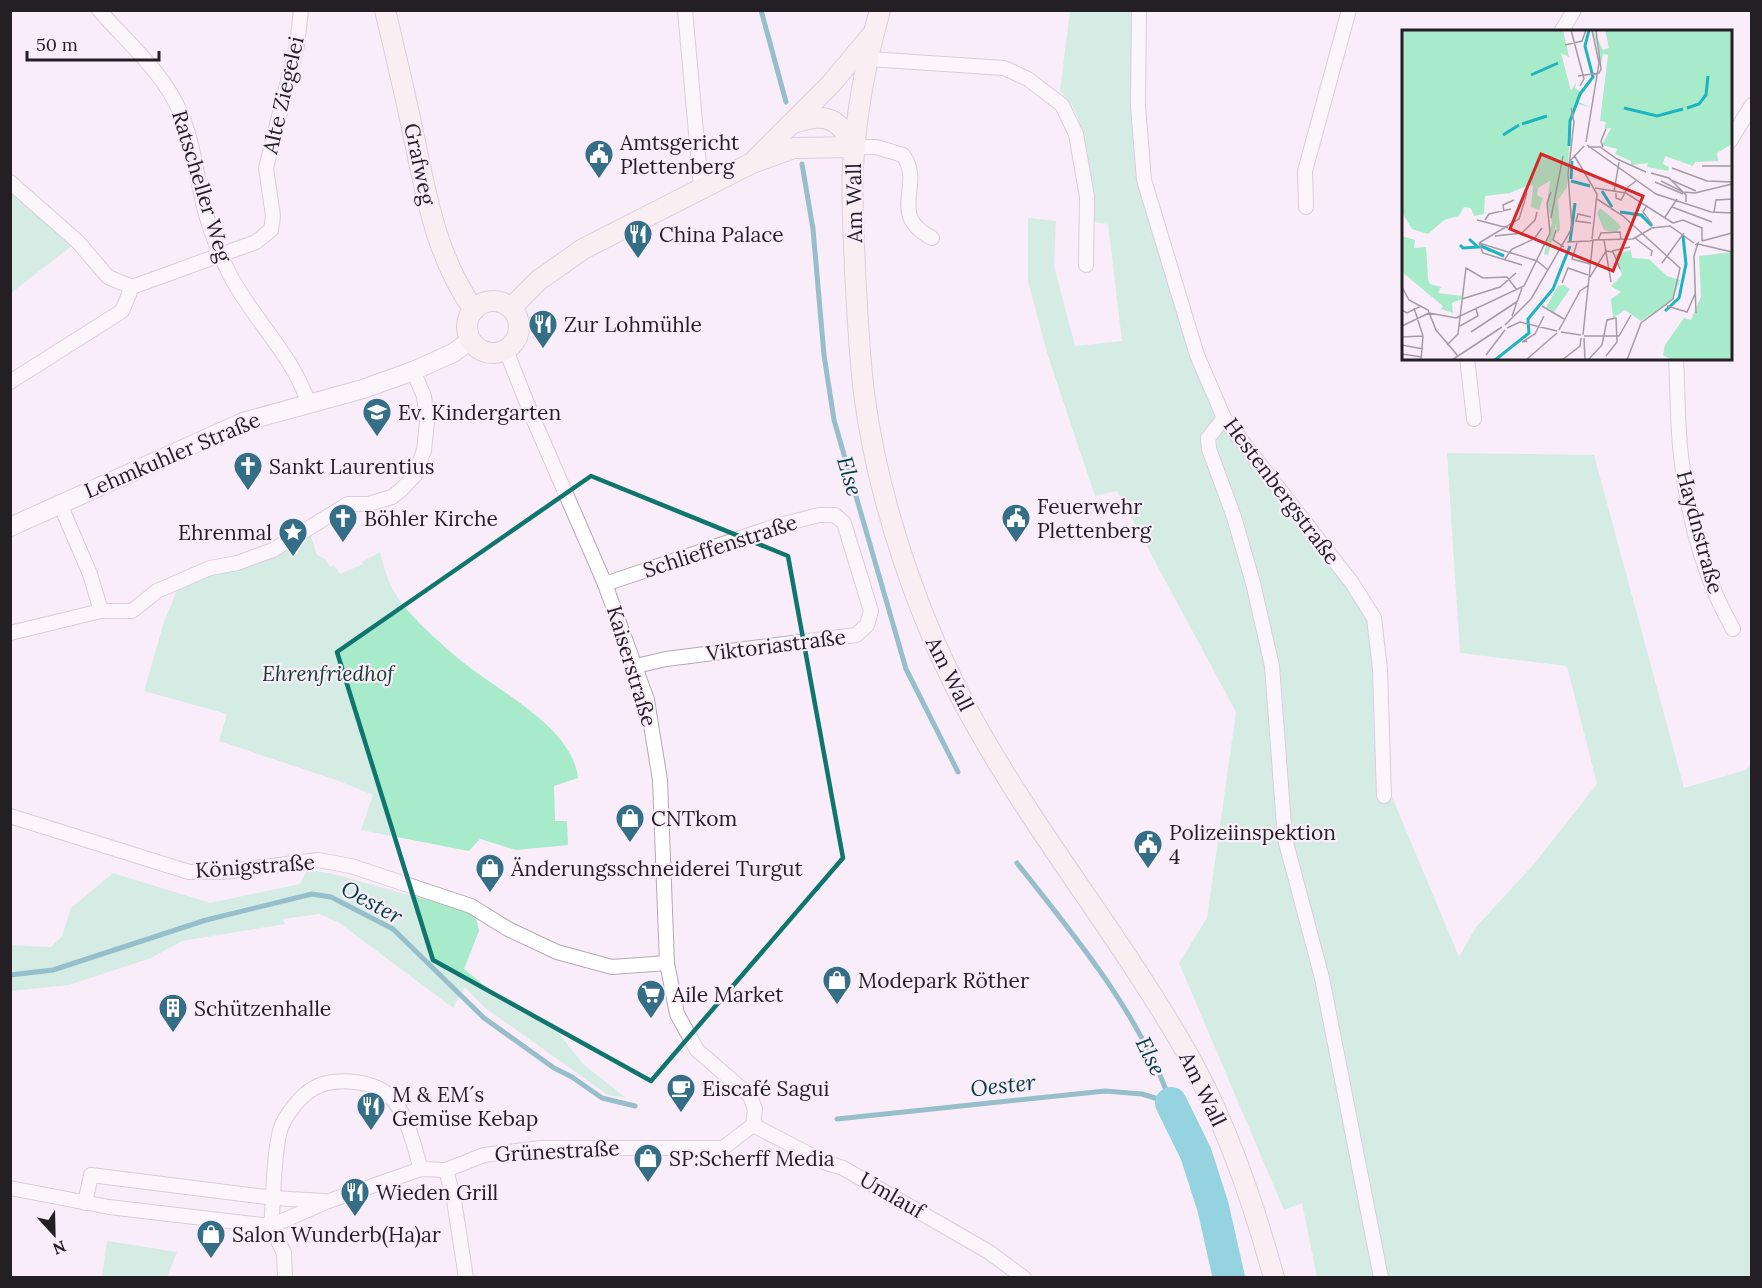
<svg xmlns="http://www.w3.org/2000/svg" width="1762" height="1288" viewBox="0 0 1762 1288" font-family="Lora,serif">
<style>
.green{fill:#a7ebca}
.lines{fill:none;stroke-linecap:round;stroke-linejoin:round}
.stream{stroke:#1f8793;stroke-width:5}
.river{stroke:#1db4c2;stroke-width:32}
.minor-casing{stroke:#b5a8b4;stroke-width:16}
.tertiary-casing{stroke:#b5a8b4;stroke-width:20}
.secondary-casing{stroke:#b5a8b4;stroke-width:22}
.minor{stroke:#fff;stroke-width:14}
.tertiary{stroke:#fff;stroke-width:18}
.secondary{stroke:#fdefea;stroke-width:20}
.marked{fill:none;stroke:#0f766e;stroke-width:4.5;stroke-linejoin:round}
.labels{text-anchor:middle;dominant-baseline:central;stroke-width:4.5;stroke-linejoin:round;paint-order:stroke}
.street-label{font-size:21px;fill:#241f24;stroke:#faedfa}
.poi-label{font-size:21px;fill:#241f24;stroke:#faedfa;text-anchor:start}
.park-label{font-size:21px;font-style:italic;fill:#123f2d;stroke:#faedfa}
.water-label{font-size:22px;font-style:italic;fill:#003f45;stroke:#faedfa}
.inset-river{fill:none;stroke:#1db4c2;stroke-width:3}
.inset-road{fill:none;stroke:#a49ba4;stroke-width:1.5}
.view{fill:#d62828;fill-opacity:0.15;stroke:#d62828;stroke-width:3}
.inset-edge{fill:none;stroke:#241f24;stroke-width:3}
</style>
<rect width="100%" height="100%" fill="#faedfa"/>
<g class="green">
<path d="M1070 11H1139L1144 180 1224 418 1374 618 1382 773 1459 957 1476 927 1534 864 1597 784 1567 666 1460 653 1447 453 1594 455 1684 788 1746 770 1751 762V1277H1317L1302 1203 1284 1210 1179 963 1207 918 1236 712 1117 491 1095 496 1048 356 1028 281V218L1056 221 1054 266 1075 346 1122 341 1108 224 1095 222C1090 185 1090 116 1060 91Z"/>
<polygon points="10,188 73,245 11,293 10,293"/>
<path d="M310 534 317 555 325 559 330 567 334 565 340 574 363 564 362 562 380 552C384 567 387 581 396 595 411 618 443 646 464 663 500 692 573 728 578 778L554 786 555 821H567L568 845 516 850 480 839 469 851 361 830 373 795 339 781 219 741 227 714 144 691 164 622 178 588Z"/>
<polygon points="307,870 329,873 475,913 479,931 464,969 514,1009 554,1027 583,1064 626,1098 608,1095 484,1007 465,987 453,1008 338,922 319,914 283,919 285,924 182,941 151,958 69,985 11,991 10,945 51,947 62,936 71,908 113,873 210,903 300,884"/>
<polygon points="107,1241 177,1252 167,1277 102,1277"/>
</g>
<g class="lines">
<g class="stream">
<polyline points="761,10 786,102"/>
<polyline points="802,164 813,229 824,355 834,420 906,669 958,772"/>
<path d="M1017 863C1076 938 1139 1012 1171 1103"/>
<polyline points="10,975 53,970 206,920 312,894 331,897 393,929 484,1018 554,1068 572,1077 602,1098 635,1106"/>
<polyline points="837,1119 1105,1091 1142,1094 1171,1103"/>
</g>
<polyline class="river" points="1171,1103 1196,1154 1213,1207 1229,1278"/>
<g class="minor-casing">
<g id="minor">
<path d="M99 10C127 42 165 74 181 114 194 144 196 175 204 207 210 230 219 253 230 275 252 318 295 358 308 403"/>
<polyline points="685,10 701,188"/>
<polyline points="1139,10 1138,106 1144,180 1197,355 1224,418 1352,583 1374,618 1380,669 1384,796"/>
<polyline points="1561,32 1574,10"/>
<polyline points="869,59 1004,68 1028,79 1062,105 1076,134 1087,197 1086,265"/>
<polyline points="1730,141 1752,105"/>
<path d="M854 147H876L903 155C925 185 886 214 932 238"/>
<polyline points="10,182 78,242 108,277 132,287 256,242 271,230 273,216 266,168 297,45 301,10"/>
<polyline points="1306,207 1305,171 1349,10"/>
<polyline points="506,350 532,416 605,584 647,700 660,780 667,963 677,1014 697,1050 750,1096 755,1109 753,1125"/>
<polyline points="1467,358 1474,419"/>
<path d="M1676 358C1678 393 1677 430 1682 464 1689 520 1705 580 1733 629"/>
<polyline points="10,382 122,311 132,287"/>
<polyline points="1224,418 1208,438 1209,449 1234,517 1253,583 1272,666 1285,839 1322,978 1381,1278"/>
<polyline points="60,504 90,574 101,611 132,611 157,591 210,568 237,563 273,550 348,504 368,504 392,497 401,490 415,475 424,450 427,422 424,396 413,371"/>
<polyline points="605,584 776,526 819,515 835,515 844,523 871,611 867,625 856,635 666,659 636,666"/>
<polyline points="10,633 101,611"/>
<polyline points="10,816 189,872 223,872 318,860 351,866 471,906 508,929 557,952 612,967 667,963"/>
<polyline points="753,1125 824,1162 843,1168 989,1252 1024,1278"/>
<polyline points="446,1170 454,1200 466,1278"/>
<polyline points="10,1188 109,1207 271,1226 326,1202 421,1169 446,1170 484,1155 541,1148 723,1148 753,1125"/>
<polyline points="85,1203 91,1175 274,1198 324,1201"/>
<path d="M271 1226C274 1198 273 1156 280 1131 284 1116 301 1095 314 1088 335 1076 379 1080 394 1101 409 1120 414 1147 421 1169"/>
<polyline points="271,1226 284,1253 285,1278"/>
</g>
</g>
<g class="tertiary-casing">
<polyline id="tertiary" points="10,527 243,422 363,389 413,371 453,353 471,340"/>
</g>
<g class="secondary-casing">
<g id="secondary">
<path d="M385 10C394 48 403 85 411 123 425 188 434 254 474 310"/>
<path d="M880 10C866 60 856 115 853 166 851 201 854 235 855 269 857 310 859 352 864 393 878 501 919 622 972 718 1036 834 1121 937 1187 1053 1226 1122 1253 1201 1274 1278"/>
<path d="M791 124C824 112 838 116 854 147"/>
<polyline points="756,159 831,84 871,36"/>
<circle cx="493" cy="327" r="26"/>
<polyline points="511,308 539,280 583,249 752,163 794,148 854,147"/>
</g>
</g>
<use href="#minor" class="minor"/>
<use href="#tertiary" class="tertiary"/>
<use href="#secondary" class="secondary"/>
</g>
<path d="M0 0H1762V1288H0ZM591 476 788 556 843 858 651 1081 433 960 337 652Z" fill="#faedfa" fill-opacity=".55" fill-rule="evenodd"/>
<path class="marked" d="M591 476 788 556 843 858 651 1081 433 960 337 652Z"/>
<defs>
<g id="civic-pin" transform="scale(1.5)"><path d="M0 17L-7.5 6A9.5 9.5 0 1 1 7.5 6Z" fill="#346e87" stroke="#faedfa"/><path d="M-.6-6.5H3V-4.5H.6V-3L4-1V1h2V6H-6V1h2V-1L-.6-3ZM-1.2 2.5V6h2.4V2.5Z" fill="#fff"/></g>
<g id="restaurant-pin" transform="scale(1.5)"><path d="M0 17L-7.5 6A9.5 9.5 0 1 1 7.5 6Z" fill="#346e87" stroke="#faedfa"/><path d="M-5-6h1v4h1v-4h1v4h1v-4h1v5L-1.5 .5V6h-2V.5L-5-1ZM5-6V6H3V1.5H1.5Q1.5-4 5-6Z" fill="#fff"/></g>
<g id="school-pin" transform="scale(1.5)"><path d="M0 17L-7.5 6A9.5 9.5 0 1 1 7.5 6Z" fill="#346e87" stroke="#faedfa"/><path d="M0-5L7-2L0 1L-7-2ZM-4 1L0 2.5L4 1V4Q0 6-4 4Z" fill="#fff"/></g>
<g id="church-pin" transform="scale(1.5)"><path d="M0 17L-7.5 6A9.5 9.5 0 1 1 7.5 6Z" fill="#346e87" stroke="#faedfa"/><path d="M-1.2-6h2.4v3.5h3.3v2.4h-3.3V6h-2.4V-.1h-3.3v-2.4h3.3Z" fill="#fff"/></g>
<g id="sight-pin" transform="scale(1.5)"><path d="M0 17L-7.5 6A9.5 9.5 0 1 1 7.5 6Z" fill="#346e87" stroke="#faedfa"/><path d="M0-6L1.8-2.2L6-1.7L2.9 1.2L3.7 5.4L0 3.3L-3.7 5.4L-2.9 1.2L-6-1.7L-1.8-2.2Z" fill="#fff"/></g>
<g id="shop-pin" transform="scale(1.5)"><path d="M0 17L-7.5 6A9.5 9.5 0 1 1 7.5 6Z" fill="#346e87" stroke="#faedfa"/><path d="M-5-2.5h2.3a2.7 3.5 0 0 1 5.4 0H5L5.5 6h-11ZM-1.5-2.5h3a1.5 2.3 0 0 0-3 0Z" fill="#fff"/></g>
<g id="supermarket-pin" transform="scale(1.5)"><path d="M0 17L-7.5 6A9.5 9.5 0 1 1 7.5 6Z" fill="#346e87" stroke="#faedfa"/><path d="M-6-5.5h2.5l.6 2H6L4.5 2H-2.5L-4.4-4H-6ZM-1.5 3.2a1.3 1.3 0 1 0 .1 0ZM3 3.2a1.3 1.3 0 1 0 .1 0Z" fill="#fff"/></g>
<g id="building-pin" transform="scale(1.5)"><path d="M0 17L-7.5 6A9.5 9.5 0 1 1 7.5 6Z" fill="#346e87" stroke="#faedfa"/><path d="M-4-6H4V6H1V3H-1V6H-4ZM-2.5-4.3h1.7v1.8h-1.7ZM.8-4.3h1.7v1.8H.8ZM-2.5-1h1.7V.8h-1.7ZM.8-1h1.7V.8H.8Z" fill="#fff"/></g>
<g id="cafe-pin" transform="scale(1.5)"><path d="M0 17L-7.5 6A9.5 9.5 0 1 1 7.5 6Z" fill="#346e87" stroke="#faedfa"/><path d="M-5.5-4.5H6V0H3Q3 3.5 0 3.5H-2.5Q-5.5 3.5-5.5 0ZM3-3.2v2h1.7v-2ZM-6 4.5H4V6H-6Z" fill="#fff"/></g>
</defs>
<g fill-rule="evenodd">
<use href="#civic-pin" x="599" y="154"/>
<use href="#restaurant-pin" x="638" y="234"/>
<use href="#restaurant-pin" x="543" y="324"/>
<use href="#school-pin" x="377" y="412"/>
<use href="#church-pin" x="248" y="466"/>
<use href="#church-pin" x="343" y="518"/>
<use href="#civic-pin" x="1016" y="518"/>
<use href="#sight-pin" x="293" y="532"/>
<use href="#shop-pin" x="630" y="818"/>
<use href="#civic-pin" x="1148" y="844"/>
<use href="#shop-pin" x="490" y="868"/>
<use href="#shop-pin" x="837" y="980"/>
<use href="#supermarket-pin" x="651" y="994"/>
<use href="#building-pin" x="173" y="1008"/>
<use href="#cafe-pin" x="681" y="1088"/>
<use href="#restaurant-pin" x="371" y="1106"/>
<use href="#shop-pin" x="648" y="1158"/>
<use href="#restaurant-pin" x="355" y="1192"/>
<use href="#shop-pin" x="211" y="1234"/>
</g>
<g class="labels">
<g class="street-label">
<text transform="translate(283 95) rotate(-77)">Alte Ziegelei</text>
<text transform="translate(420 164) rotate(78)">Grafweg</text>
<text transform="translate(202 186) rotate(73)">Ratscheller Weg</text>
<text transform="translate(854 203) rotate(-91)">Am Wall</text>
<text transform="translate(172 455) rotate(-23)">Lehmkuhler Straße</text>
<text transform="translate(1282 491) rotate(53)">Hestenbergstraße</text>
<text transform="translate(1700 532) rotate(75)">Haydnstraße</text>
<text transform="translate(720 546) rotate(-18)">Schlieffenstraße</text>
<text transform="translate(776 645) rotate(-7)">Viktoriastraße</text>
<text transform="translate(632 666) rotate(73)">Kaiserstraße</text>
<text transform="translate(950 674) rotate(63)">Am Wall</text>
<text transform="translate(255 866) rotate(-4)">Königstraße</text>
<text transform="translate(1203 1089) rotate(64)">Am Wall</text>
<text transform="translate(557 1151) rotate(-3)">Grünestraße</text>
<text transform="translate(892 1195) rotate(30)">Umlauf</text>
</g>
<g class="poi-label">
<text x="620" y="142">Amtsgericht<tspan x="620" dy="24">Plettenberg</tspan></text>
<text x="659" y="234">China Palace</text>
<text x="564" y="324">Zur Lohmühle</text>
<text x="398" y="412">Ev. Kindergarten</text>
<text x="269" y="466">Sankt Laurentius</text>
<text x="1037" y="506">Feuerwehr<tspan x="1037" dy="24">Plettenberg</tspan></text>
<text x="364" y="518">Böhler Kirche</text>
<text x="272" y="532" text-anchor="end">Ehrenmal</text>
<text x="651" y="818">CNTkom</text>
<text x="1169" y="832">Polizeiinspektion<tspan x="1169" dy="24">4</tspan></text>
<text x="511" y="868">Änderungsschneiderei Turgut</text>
<text x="858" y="980">Modepark Röther</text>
<text x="672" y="994">Aile Market</text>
<text x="194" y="1008">Schützenhalle</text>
<text x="702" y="1088">Eiscafé Sagui</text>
<text x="392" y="1094">M &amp; EM´s<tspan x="392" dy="24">Gemüse Kebap</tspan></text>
<text x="669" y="1158">SP:Scherff Media</text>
<text x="376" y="1192">Wieden Grill</text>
<text x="232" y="1234">Salon Wunderb(Ha)ar</text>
</g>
<g class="park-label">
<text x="328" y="673">Ehrenfriedhof</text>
</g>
<g class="water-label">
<text transform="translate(850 476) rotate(74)">Else</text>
<text transform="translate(372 902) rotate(29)">Oester</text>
<text transform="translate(1151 1056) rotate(64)">Else</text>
<text transform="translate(1003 1085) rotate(-6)">Oester</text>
</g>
</g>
<g transform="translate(1402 30)">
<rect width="330" height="330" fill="#faedfa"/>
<path d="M0 0H161L167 27 159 23 169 61 174 52 173 58 180 63 177 72 188 77 176 74 169 81 165 157 156 170 158 200 155 203 154 195 146 225 142 224 150 192 145 173 148 151 136 158 135 165 141 168 137 180 129 177 131 156 127 155 108 163 83 166 82 184 72 186 69 178 62 177 57 186 42 190 26 204 10 199 0 182ZM191 0 201 20 207 18 203 0H330V114L315 123 316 131 293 132 291 136 263 126 261 134 267 137 266 141 245 137 246 133 229 135V131L213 124 215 119 200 115 209 98 202 99 204 92 198 91 206 25 201 24 199 35ZM198 178 216 193 219 197 214 202 202 200 195 183ZM0 206 13 210 12 218 24 217 26 249 28 254 39 257 36 263 59 266 60 269 50 273 51 283 39 279 41 276 0 242ZM229 220 230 228 247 229 265 246 278 250 271 269 239 291 223 280 211 288 209 269 219 262 209 256 220 245 212 225ZM330 222V330H270L261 325 263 315 282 288 289 290 299 267 297 226ZM162 255 168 259 152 282 144 277 156 256Z" fill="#a7ebca"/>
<path class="inset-river" d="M129 45 156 33M222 78 255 86 281 79M285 78 297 74 304 65 306 46M120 94 145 86M101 105 117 95M167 116 168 91 178 64 191 47 183 16 187 0M169 149 170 131M169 151 188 156M200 161 210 177M218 182 239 185 250 196M168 212 173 173M58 215 61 218 76 217 67 209M79 216 102 226M263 281 277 268 284 234 281 206M93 330 127 303 126 289 151 259 168 216"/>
<path class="inset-road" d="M169 0 182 49 178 56M163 15 180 11 184 0M176 46 197 43 199 39 194 0M184 112 197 33 190 0M185 115 254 164 309 182 330 183M186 117H198L215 129 244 142M201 117 199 111 204 99M172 125 195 164 190 209M168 131 182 116M300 136H330M270 138 305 151 330 152M249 143 267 148 284 165V172M269 150 294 161M259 151 281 162 293 163 330 154M253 152 281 164M193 158 224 163 271 193M212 162 217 132M214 163V168L219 170 226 157 234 151M195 169 221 186 278 238 271 269 239 293 225 330M245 175 241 182 250 194M270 177 310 192M102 182 101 175 112 170M312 182 314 170 330 169M189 187 176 184 174 191 189 193M263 187 275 169M149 188 161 126M75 190 106 198M83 190 87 184 109 179M271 193 281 190 300 198V211M154 200 151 210 162 217M93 206 120 203 133 190 135 182M233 208 250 221 249 226M191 210 231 209 250 198 268 196 292 213M196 210 199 203 218 202 219 210M202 210 209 252M300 211 330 203M165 212 188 211M77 213 117 189 125 163M77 213 135 231 146 240M77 213 81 223 120 235M175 213 170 229 188 234M296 214 330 222M293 215 296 213 292 226 294 283M204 221 211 222 218 239M210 221 228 217M103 229 110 219 132 209 140 198M260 233 282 203M188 247 204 221M160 253 166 238 186 245M0 257 7 270 26 280 34 300 56 326M60 269 98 257 114 243M140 276 162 289M265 276 285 282 293 264M12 278 21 306 19 330M0 280 5 283 19 276M27 283 54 288 122 256 148 203 145 173 149 162M110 286 120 258M103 295 129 269 170 198 166 145 172 92 169 78M0 296 27 283M58 296 76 286 74 279M105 298 118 292 155 301M157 300 178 261 187 255M69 302 116 271M159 302 179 305M181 305 191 210 188 211M182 306H217M217 306 229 285M0 307 21 306M182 308 183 330M125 311 120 312 133 304 142 286M0 315 21 319M45 315 56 304 64 238 81 248 105 247 115 260M0 324 20 327M84 325 103 300M50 330 100 297M124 330 155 303M160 330 178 316 179 308M186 330 200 315 205 290 214 288 215 312 204 326"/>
<path class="view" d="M139 124 241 166 211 241 108 199Z"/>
<rect width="330" height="330" class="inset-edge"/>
</g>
<rect width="1762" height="1288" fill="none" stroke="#241f24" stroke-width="24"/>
<g transform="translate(54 1234) rotate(158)" stroke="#faedfa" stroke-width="4.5" paint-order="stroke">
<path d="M0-4.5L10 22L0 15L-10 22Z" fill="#241f24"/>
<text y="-9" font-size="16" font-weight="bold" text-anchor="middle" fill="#241f24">N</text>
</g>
<path d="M27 51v9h132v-9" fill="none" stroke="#241f24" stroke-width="3"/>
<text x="36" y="51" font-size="18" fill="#241f24" stroke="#faedfa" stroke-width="4.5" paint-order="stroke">50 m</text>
</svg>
